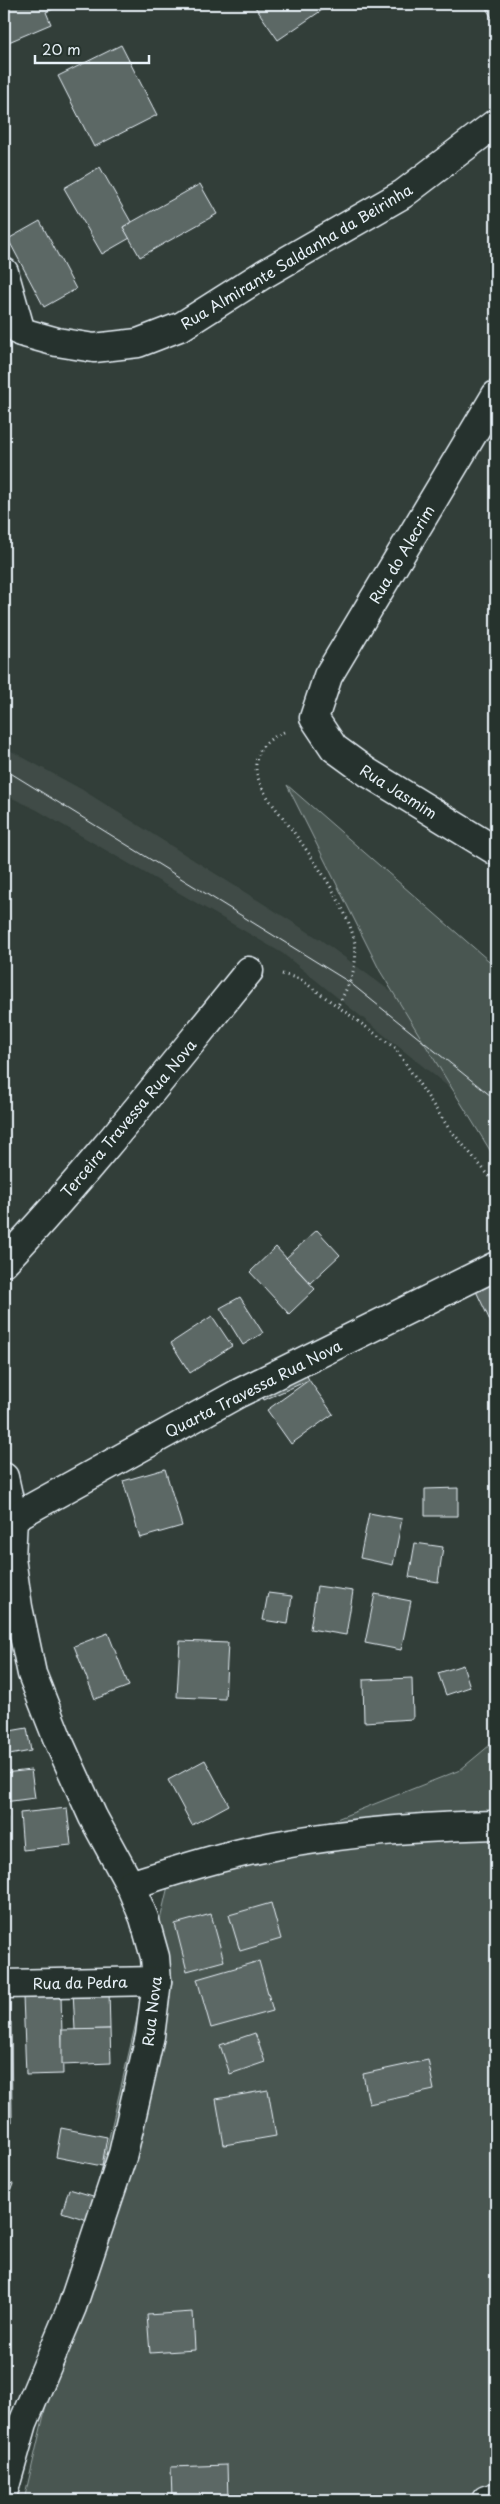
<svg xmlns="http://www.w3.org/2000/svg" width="500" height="2504" viewBox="0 0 500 2504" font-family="'Playpen Sans',sans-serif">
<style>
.built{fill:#3f4b46}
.green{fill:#495651;stroke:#98a4a4}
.building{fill:#5c6865;stroke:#e8f1f8}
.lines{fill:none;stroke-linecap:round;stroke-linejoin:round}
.minor-casing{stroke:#e8f1f8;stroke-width:31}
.path{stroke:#e8f1f8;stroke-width:3;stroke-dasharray:1 4;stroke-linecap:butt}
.minor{stroke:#26332d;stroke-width:28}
.tram{stroke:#e8f1f8;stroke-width:1}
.labels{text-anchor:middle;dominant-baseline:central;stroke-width:4;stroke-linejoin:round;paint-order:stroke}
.street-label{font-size:15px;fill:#e8f1f8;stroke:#26332d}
</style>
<rect width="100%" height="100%" fill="#323e39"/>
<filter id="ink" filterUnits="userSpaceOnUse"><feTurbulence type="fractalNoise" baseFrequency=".02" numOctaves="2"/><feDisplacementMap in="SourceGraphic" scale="10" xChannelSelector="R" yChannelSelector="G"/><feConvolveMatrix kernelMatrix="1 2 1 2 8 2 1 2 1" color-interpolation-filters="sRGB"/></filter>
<g filter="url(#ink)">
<polygon class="built" points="4,747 81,789 321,940 488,1063 496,1125 282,953 37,810 4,794"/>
<g class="green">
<polygon points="287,785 496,967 496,1160 380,971"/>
<polygon points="496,1740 496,2500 24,2500 168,1886 460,1770"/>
</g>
<g class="building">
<polygon points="4,4 65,4 46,12 51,24 4,44"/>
<polygon points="253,4 331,4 278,40"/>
<polygon points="496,4 496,24 487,10"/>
<polygon points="121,45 157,115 94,147 58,76"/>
<polygon points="100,167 131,222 123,227 130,238 102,254 64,188"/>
<polygon points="200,184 217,214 140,257 123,227"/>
<polygon points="40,221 76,289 44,307 8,239"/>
<polygon points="317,1230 340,1255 310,1283 286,1258"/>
<polygon points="276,1247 315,1289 289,1314 250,1272"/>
<polygon points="496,1282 496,1325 493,1327 476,1291"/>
<polygon points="240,1297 263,1333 243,1345 220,1308"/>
<polygon points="212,1316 232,1346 190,1373 171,1343"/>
<polygon points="302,1365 309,1380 264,1400 258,1385"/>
<polygon points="309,1380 333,1414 291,1444 267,1410"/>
<polygon points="165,1469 182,1526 140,1538 123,1481"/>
<polygon points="458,1488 458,1516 425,1516 425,1489"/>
<polygon points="369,1513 402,1519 393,1565 360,1558"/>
<polygon points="415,1543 443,1547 438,1582 409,1577"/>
<rect x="493" y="1563" width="3" height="29"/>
<polygon points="317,1586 353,1591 346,1635 310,1629"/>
<polygon points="268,1593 292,1596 288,1624 263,1620"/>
<polygon points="375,1594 411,1601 401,1650 365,1643"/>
<polygon points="108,1633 129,1686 95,1699 74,1646"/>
<polygon points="180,1641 228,1643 225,1699 177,1697"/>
<polygon points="463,1665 470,1687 446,1695 438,1673"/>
<polygon points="412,1678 413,1719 364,1722 363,1680"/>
<polygon points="27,1728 31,1751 4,1756 4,1732"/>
<polygon points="205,1760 229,1805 192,1825 168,1780"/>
<polygon points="31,1770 35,1798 4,1802 4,1773"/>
<polygon points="67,1808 71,1845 23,1850 20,1813"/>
<rect x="4" y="1818" width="3" height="31"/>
<polygon points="271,1903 281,1939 240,1951 229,1915"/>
<polygon points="211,1914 224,1961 187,1971 175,1924"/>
<polygon points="259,1961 273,2011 211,2028 197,1979"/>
<polygon points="109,1990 110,2029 75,2030 73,1991"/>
<polygon points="61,1995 63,2074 26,2075 23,1996"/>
<polygon points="4,2022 11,2022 12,2122 4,2122"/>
<polygon points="110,2029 111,2063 62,2065 62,2030"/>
<polygon points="255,2033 265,2062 230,2074 220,2045"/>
<polygon points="428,2060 434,2090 369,2104 363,2074"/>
<polygon points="268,2090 276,2136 224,2145 216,2099"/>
<polygon points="61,2128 107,2137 102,2166 56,2157"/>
<polygon points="4,2181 13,2184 4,2207"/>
<polygon points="69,2189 100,2198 93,2222 62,2212"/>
<polygon points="193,2312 195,2350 150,2353 147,2315"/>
<polygon points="227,2465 228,2500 172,2500 171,2467"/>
</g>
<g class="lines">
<g class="minor-casing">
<g id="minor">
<polyline points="4,272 21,332"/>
<polyline points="21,332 57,342 94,348 138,343 182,326 264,274 403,194 496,123"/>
<polyline points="496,395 328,676 314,718 334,748 367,772 496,851"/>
<path d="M4 1262C91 1170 169 1069 249 971"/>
<polyline points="4,1477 13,1518 11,1558 18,1607 32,1674 58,1740 93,1817 130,1885 144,1918 155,1957 157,1981 150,2036 123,2154 72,2307 23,2423 4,2490"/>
<polyline points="13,1518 239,1393 496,1266"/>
<path d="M130 1885C162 1875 195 1864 228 1856 315 1834 407 1827 496 1825"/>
<polyline points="4,1984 157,1981"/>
<polyline points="486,2500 496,2497"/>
</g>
</g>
<g class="path">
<path d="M284 732C269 739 255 748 256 768 258 790 277 809 290 827 312 858 344 900 354 939 360 963 349 986 337 1007"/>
<polyline points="282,974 300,979 395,1048 448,1127 496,1184"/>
</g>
<use href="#minor" class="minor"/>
<polyline class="tram" points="4,769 349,982 496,1100"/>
</g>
</g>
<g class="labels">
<g class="street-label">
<text transform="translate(296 256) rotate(-31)">Rua Almirante Saldanha da Beirinha</text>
<text transform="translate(401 554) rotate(-59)">Rua do Alecrim</text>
<text transform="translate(399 791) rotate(32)">Rua Jasmim</text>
<text transform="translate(128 1118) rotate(-50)">Terceira Travessa Rua Nova</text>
<text transform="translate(253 1388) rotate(-27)">Quarta Travessa Rua Nova</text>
<text transform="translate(80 1982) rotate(-1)">Rua da Pedra</text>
<text transform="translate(151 2011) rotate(-83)">Rua Nova</text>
</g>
</g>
<rect width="500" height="2504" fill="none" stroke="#26332d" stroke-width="20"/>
<rect x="10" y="10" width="480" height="2484" fill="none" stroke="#e8f1f8" stroke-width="2" filter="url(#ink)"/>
<path d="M35 55v8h114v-8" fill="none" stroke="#e8f1f8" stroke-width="2.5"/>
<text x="42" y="55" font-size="15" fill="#e8f1f8" stroke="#26332d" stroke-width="4" paint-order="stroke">20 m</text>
</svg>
